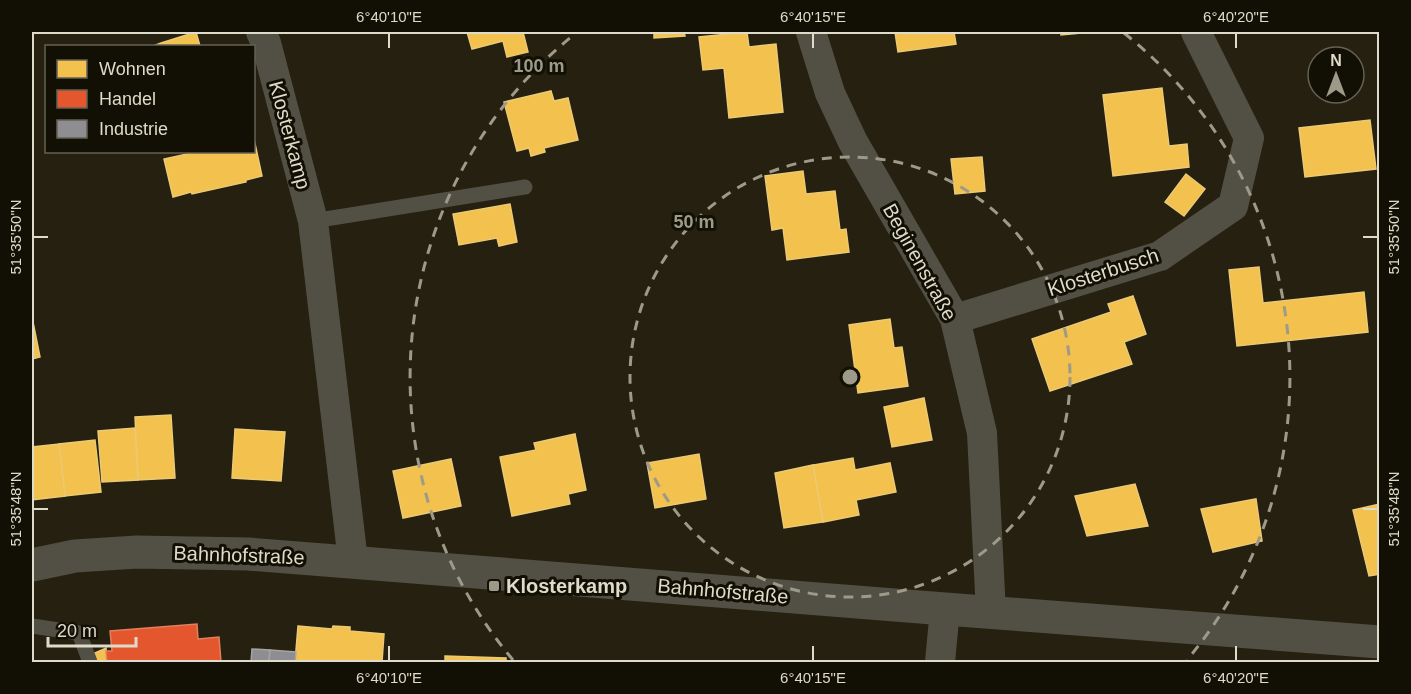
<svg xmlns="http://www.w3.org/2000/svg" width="1411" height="694" viewBox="0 0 1411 694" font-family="Arial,sans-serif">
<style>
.homes{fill:#f2c14e;stroke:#ecc973;stroke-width:1.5}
.shops{fill:#e4572e;stroke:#e27f5d;stroke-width:1.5}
.industry{fill:#8d8d92;stroke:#a6a4a3;stroke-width:1.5}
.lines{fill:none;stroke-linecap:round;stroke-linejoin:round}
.lane{stroke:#525044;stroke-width:15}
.street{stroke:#525044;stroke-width:30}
.secondary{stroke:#525044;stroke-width:33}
.ticks{fill:none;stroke:#dfdbca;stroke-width:2}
.ring{fill:none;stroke:#9e9a89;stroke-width:3;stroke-dasharray:10 8}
.poi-dot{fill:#9e9a89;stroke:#121004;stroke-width:2}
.labels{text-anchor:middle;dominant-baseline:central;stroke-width:6;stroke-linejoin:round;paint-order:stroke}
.street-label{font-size:20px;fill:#dfdbca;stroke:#121004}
.poi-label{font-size:20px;font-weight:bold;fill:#dfdbca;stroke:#121004;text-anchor:start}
.centre{fill:#9e9a89;stroke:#121004;stroke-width:3}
.ring-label{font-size:18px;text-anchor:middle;font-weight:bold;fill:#9e9a89;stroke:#121004;stroke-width:6;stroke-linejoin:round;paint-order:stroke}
.neatline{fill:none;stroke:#dfdbca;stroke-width:2}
.ticks-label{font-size:15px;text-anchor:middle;fill:#dfdbca}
</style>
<rect width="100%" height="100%" fill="#25200f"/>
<g class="homes">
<polygon points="196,32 200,46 153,46 161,43"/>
<polygon points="467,32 523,32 528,52 507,57 503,41 472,49"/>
<polygon points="654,32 684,32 685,36 654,38"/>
<polygon points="747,32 749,47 776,44 783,112 729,118 724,68 703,70 699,37"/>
<polygon points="895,32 954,32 956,44 898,52"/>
<polygon points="1061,32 1092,32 1061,35"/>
<polygon points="1162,88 1169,146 1187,144 1189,167 1113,176 1103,95"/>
<polygon points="551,91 554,101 568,98 578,140 544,148 545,152 531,156 529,148 517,151 504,102"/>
<polygon points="1370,120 1376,169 1305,177 1299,128"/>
<polygon points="254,139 262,176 246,180 246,182 192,194 191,192 173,197 164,159 196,152 254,152"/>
<polygon points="982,157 985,191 955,194 951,159"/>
<polygon points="803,171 806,194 835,191 840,230 846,229 849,252 787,260 783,228 772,230 765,176"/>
<polygon points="1186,174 1205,189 1184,216 1165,202"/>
<polygon points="510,204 517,242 499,246 497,238 459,245 453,214"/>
<polygon points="1259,267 1263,303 1364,292 1368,332 1237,346 1229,270"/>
<polygon points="1133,296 1146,334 1124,342 1132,364 1050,391 1032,339 1111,312 1108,304"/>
<polygon points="32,317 40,357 32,359"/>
<polygon points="890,319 894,348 902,347 908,386 858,393 849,325"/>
<polygon points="924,398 932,440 892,447 884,407"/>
<polygon points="171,415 175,478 138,480 135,417"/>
<polygon points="135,428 138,480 102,482 98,431"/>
<polygon points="235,429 285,432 281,481 232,478"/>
<polygon points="575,434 586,490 568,494 570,504 512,516 500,457 536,450 534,443"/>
<polygon points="95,440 101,492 65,496 59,444"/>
<polygon points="59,444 65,496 32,500 32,447"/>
<polygon points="699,454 706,499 655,508 647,463"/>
<polygon points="853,458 855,470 890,463 896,492 856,500 859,515 823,522 813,465"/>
<polygon points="451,459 461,506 403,518 393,471"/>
<polygon points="813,465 823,522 784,528 775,473"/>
<polygon points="1135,484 1148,526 1087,536 1075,496"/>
<polygon points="1256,499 1262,541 1213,552 1201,509"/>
<polygon points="1380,504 1380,574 1369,576 1353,510"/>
<polygon points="298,626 332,629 333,626 350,627 350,631 384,634 382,662 295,662"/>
<polygon points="106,648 107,662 85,662 83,658"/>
<polygon points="445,656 506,658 506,662 445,662"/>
</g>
<polygon class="shops" points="197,624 198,639 219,637 221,662 107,662 106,651 112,651 110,631"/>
<g class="industry">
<polygon points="252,649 270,650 269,662 251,662"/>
<polygon points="270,650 296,652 295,662 269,662"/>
</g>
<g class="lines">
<g class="lane">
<polyline points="313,221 525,187"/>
<polyline points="32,626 79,633 90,662"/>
</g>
<g class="street">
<polyline points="261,32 266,43 313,221 353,561"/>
<polyline points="811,32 830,93 853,142 955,319 982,433 991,613"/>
<polyline points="955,319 1160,256 1233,206 1249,138 1196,32"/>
<polyline points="940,662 945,609"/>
</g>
<polyline class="secondary" points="32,565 75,556 137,552 248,554 945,609 1380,642"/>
</g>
<path class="ticks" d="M389 33V48M813 33V48M1236 33V48M33 237H48M1363 237H1378M33 509H48M1363 509H1378M389 646V661M813 646V661M1236 646V661"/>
<g class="ring">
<circle cx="850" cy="377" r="220"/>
<path d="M513 660A440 440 0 0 1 576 33M1124 33A440 440 0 0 1 1187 660"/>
</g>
<rect class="poi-dot" x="488" y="580" width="12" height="12" rx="3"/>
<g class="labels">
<g class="street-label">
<text transform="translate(290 135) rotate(75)">Klosterkamp</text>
<text transform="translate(920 262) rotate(61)">Beginenstraße</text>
<text transform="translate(1103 272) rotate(-18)">Klosterbusch</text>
<text transform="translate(239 555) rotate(2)">Bahnhofstraße</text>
<text transform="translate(723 591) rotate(5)">Bahnhofstraße</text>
</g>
<g class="poi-label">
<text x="506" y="586">Klosterkamp</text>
</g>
</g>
<circle cx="850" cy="377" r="9" class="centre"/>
<g class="ring-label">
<text x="539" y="72">100 m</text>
<text x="694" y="228">50 m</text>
</g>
<rect width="1411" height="694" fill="none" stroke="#121004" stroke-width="66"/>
<rect x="45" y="45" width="210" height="108" fill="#121004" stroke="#646153" stroke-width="1.5"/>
<rect x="57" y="60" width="30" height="18" fill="#f2c14e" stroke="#646153" stroke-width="1.5"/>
<text x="99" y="75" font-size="18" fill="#dfdbca">Wohnen</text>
<rect x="57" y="90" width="30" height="18" fill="#e4572e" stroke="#646153" stroke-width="1.5"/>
<text x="99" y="105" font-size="18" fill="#dfdbca">Handel</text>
<rect x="57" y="120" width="30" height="18" fill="#8d8d92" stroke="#646153" stroke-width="1.5"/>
<text x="99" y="135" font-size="18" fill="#dfdbca">Industrie</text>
<g transform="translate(1336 75)"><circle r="28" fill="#121004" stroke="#646153" stroke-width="1.5"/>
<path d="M0-4.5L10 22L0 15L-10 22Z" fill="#9e9a89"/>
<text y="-9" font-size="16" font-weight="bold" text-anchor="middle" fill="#dfdbca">N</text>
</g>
<path d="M48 637v9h88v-9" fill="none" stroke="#dfdbca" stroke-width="3"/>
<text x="57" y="637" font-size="18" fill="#dfdbca" stroke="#121004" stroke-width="4.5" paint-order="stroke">20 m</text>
<rect x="33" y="33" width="1345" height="628" class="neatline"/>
<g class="ticks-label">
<text x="389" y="22">6°40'10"E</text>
<text x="813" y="22">6°40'15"E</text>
<text x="1236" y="22">6°40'20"E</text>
<text transform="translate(16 237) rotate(-90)" y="5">51°35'50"N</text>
<text transform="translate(1394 237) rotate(-90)" y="5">51°35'50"N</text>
<text transform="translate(16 509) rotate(-90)" y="5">51°35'48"N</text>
<text transform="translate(1394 509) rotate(-90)" y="5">51°35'48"N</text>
<text x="389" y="683">6°40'10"E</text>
<text x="813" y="683">6°40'15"E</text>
<text x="1236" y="683">6°40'20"E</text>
</g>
</svg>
